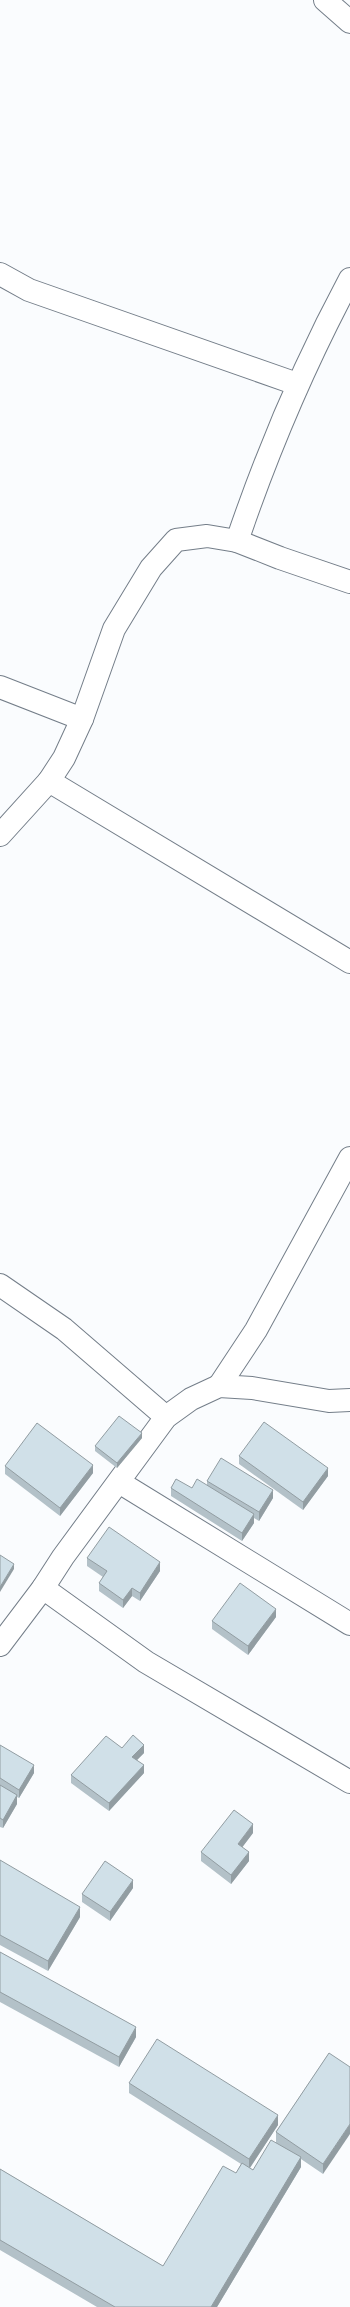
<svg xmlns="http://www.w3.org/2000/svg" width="350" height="2307" viewBox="0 0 350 2307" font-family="'Titillium Web',sans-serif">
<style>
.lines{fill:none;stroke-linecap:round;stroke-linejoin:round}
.street-casing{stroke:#747e89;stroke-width:24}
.street{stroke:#fff;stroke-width:22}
.wall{fill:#b3c1c8}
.shaded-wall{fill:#929da2}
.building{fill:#d0e0e8;stroke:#929da2}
</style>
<rect width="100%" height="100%" fill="#fafcfe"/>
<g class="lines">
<g class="street-casing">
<g id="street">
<polyline points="325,0 350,22"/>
<polyline points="0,274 29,290 297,384"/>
<path d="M350 279C305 363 268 450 237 541L280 558 350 582"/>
<polyline points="0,687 82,719"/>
<polyline points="49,781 350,962"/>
<polyline points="0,835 49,781 64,758 82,719 114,629 151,568 176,540 207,536 237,541"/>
<polyline points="0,1285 64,1329 166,1417"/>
<polyline points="219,1386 256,1330 350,1158"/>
<polyline points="119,1482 350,1624"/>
<polyline points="43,1588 146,1662 350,1782"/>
<polyline points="0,1645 43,1588 63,1557 166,1417 191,1399 219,1386 252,1388 329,1401 350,1400"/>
</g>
</g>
<use href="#street" class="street"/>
</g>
<g class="wall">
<polygon points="142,1438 117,1468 95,1451 95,1446"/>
<polygon points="239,1456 328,1476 303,1510 239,1464"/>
<polygon points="5,1466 93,1473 60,1516 5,1474"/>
<polygon points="207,1481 273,1498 259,1521 254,1518 254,1523 242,1541 171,1496 171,1488 192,1488 207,1485"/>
<polygon points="87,1558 160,1571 140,1601 132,1596 123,1608 99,1591 99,1583 103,1577 87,1566"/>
<polygon points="276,1617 248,1655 212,1629 212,1621"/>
<polygon points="0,1745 34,1773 19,1798 17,1797 17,1804 3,1828 0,1827"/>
<polygon points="122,1748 144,1753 137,1760 144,1773 109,1811 71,1783 71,1775"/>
<polygon points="253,1833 242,1847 249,1861 231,1884 201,1861 201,1852"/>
<polygon points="0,1860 80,1917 48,1971 0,1945"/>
<polygon points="133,1888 110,1921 82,1902 82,1894"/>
<polygon points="0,1952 136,2037 119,2067 0,2002"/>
<polygon points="329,2053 323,2174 301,2159 301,2167 217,2307 97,2307 0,2250 0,2169 163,2266 236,2173 241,2164 129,2093 129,2083 278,2125 250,2168 253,2170 276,2142 276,2132"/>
</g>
<g class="shaded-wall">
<polygon points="142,1433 142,1438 117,1468 117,1463"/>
<polygon points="93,1465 93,1473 60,1516 60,1508"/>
<polygon points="328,1468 328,1476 303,1510 303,1502"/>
<polygon points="273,1490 273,1498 259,1521 259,1512"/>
<polygon points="254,1514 254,1523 242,1541 242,1533"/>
<polygon points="160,1562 160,1571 140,1601 140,1593"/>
<polygon points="14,1564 14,1569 0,1592 0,1587"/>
<polygon points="132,1588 132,1596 123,1608 123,1600"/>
<polygon points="276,1609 276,1617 248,1655 248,1646"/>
<polygon points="144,1745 144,1753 132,1765 132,1757"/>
<polygon points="34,1765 34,1773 19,1798 19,1790"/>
<polygon points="144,1765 144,1773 109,1811 109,1803"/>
<polygon points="17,1795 17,1804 3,1828 3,1820"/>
<polygon points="253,1824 253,1833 238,1853 238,1844"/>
<polygon points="249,1852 249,1861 231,1884 231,1875"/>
<polygon points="133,1880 133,1888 110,1921 110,1912"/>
<polygon points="80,1907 80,1917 48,1971 48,1961"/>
<polygon points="136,2027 136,2037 119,2067 119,2057"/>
<polygon points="278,2115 278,2125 249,2169 249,2159"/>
<polygon points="350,2124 350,2134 323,2174 323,2164"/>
<polygon points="301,2157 301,2167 217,2307 211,2307"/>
</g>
<g class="building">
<polygon points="119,1416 142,1433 117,1463 95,1446"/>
<polygon points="264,1422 328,1468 303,1502 239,1456"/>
<polygon points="37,1423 93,1465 60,1508 5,1466"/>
<polygon points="221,1458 273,1490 259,1512 207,1481"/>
<polygon points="176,1479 192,1488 197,1479 254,1514 242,1533 171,1488"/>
<polygon points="109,1527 160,1562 140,1593 132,1588 123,1600 99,1583 107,1571 87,1558"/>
<polygon points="0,1555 14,1564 0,1587"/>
<polygon points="240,1583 276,1609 248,1646 212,1621"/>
<polygon points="133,1735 144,1745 132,1757 144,1765 109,1803 71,1775 106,1736 122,1748"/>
<polygon points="0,1745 34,1765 19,1790 0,1778"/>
<polygon points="0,1785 17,1795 3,1820 0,1818"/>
<polygon points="234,1810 253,1824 238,1844 249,1852 231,1875 201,1852"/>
<polygon points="0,1860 80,1907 48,1961 0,1935"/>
<polygon points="105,1861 133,1880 110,1912 82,1894"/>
<polygon points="0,1952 136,2027 119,2057 0,1992"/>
<polygon points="157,2039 278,2115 249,2159 129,2083"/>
<polygon points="329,2053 350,2067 350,2124 323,2164 276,2132"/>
<polygon points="271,2140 301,2157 211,2307 115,2307 0,2240 0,2169 163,2266 223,2166 236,2173 242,2163 253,2170"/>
</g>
</svg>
